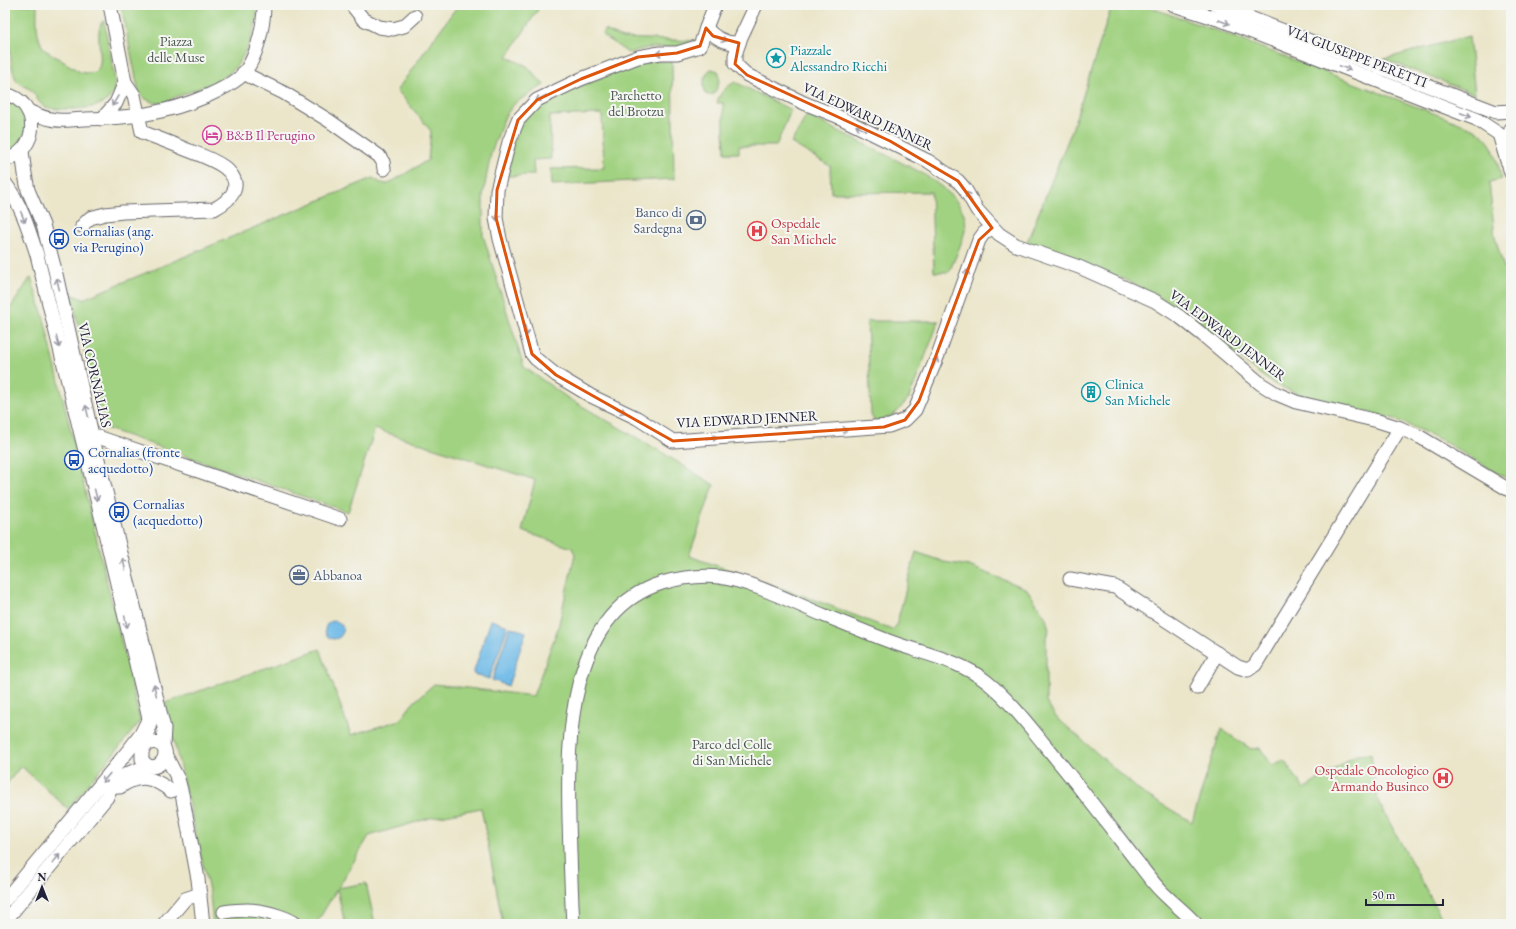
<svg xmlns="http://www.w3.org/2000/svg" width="1516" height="929" viewBox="0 0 1516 929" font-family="'EB Garamond',serif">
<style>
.green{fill:#a1d281;stroke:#627a5e}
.water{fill:#6dbae7;stroke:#486e91}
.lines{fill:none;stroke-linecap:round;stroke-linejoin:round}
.minor-casing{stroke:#68676d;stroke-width:15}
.minor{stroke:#fff;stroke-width:13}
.oneway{stroke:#9c9ca7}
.marked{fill:none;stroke:#de560e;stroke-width:3;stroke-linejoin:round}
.labels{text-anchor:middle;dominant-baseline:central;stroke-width:4;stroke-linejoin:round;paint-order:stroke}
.park-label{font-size:14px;fill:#485750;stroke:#f6f6f2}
.culture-label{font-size:14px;fill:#0d838f;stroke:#f6f6f2;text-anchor:start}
.street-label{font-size:14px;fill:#22223b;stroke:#f6f6f2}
.hotel-label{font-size:14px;fill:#b23c85;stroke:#f6f6f2;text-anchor:start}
.service-label{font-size:14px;fill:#4e5e75;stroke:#f6f6f2;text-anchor:end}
.health-label{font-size:14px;fill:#be3a42;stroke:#f6f6f2;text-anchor:start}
.transit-label{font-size:14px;fill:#164399;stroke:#f6f6f2;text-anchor:start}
</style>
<rect width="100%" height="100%" fill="#f6f6f2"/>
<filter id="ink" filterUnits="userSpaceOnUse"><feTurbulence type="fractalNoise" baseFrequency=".025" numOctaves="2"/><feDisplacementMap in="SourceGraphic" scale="8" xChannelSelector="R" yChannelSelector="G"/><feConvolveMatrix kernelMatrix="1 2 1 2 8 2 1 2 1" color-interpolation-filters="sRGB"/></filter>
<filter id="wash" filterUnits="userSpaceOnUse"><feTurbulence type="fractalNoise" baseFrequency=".012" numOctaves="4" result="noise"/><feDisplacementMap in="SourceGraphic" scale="16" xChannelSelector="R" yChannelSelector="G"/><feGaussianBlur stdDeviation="0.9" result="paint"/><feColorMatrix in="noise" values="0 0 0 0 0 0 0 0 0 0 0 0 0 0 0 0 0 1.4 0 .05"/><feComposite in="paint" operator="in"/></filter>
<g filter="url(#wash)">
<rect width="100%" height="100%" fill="#ebe6ca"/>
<g class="green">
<path d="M8 5H37C37 20 35 38 45 50L80 72C118 81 88 34 104 20L115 80C116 105 93 108 73 109 64 109 55 110 46 107 38 104 37 97 32 91 28 87 20 85 17 81 8 67 9 23 8 5Z"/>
<path d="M121 5H257C260 21 245 58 233 70 219 83 196 89 178 96 173 98 166 103 161 103 153 104 144 99 139 93Z"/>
<polygon points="458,5 532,5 539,8 507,57 527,66 544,85 515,103 505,116 491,153 483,195 483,235 524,367 568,398 658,450 714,485 689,556 818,601 892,630 896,626 916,552 944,562 969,566 1027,589 1046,618 1049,630 1046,637 1046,702 1055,716 1141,792 1192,822 1221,729 1251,749 1260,748 1272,765 1284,760 1304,789 1356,755 1371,754 1378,801 1445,924 503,924 481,808 430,818 369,836 338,888 366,883 375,924 345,924 337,889 316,924 213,924 210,895 165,703 320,649 351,735 400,720 413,703 434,684 533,696 558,628 575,554 572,548 522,531 535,480 375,429 348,512 102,427 71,294 83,299 373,178 381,183 388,184 428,160 431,131 397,90"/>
<path d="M1112 5H1143L1223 33 1475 129C1496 144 1495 156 1502 179L1489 182 1495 237 1506 275 1511 330V481L1439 439 1395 419 1312 399 1276 385 1261 375 1189 315 1145 289 1114 275 1027 242 1072 130Z"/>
<polygon points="605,30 622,38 696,41 692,46 647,48 628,53 602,35"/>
<polygon points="1469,36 1475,94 1384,59"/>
<path d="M654 61H672L674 179 552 185 551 169 604 168 602 114 550 116 551 159 533 160 534 175 508 176C508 159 513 138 522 123 536 100 626 66 654 61Z"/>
<path d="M711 69 718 71C722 78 717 88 714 94L709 95 705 94C703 84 703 75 711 69Z"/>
<path d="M735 82 791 110 776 146H739V153H725L723 103H717C719 93 726 87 735 82Z"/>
<polygon points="5,98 21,108 27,127 20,145 5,155"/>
<path d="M807 115 922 173C940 185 971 205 965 231 961 245 955 259 949 272H934L931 192 831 193 830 166 791 143Z"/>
<polygon points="31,277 44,319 140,720 139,723 68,809 21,766 5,786 5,316"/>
<polygon points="867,321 939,321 909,398 897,412 890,417 876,422 873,419 871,415"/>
</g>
<g class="water">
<polygon points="491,620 508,626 489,679 473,674"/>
<circle cx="334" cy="630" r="9"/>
<polygon points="510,627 526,632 508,686 492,680"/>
</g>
</g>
<g filter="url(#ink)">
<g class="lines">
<g class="minor-casing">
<g id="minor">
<polyline points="352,5 363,19 379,27 393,29 404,26 415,16"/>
<polyline points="715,5 706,28 700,46 677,53 660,53 638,57 581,79 537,100 518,120 509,142 497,190 496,218 500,239 532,354 536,359 556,375 591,396 637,418 673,441 889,426 905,420 915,410 938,355 979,240 984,233 992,228"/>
<polyline points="756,5 741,37 735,55 735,64 747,75 804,103 837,116 928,161 958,181 965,189 977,210 999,234 1016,245 1079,267 1155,301 1180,317 1203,335 1261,384 1277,394 1296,402 1378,421 1400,428 1420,437 1511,491"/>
<polyline points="1174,5 1221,20 1476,119 1499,134 1507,161"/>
<polyline points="1216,5 1496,112 1511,111"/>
<path d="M706 28C714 37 726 44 739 43"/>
<polyline points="243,73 284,93 328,120 379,156 383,162 384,169"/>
<path d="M5 94C41 102 40 150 5 160"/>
<path d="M28 111C35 114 43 118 51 119 61 122 74 119 85 119 130 118 165 114 207 96 218 91 229 86 239 78 256 64 264 26 264 5"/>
<polyline points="102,119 116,103 125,82"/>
<path d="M1511 129C1507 145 1506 158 1511 173"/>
<polyline points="22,151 25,174 28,190 43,225 55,270 92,435 164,728 163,747"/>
<path d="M5 183C21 204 29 230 37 255L101 516 150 723 147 738 142 752V759C154 781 178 750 157 743 153 742 149 743 145 745"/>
<path d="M82 226 90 218 105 214 123 212 214 209C233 199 245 184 224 167 213 159 198 154 185 149 171 143 157 138 142 132L134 95 125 82 110 5"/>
<polyline points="92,435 340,519"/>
<polyline points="1070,579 1115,587 1238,667 1248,670 1255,665 1400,428"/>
<polyline points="1197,688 1217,653"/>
<polyline points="165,754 178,779 182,794 198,879 203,924"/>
<path d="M120 787C140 773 153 777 171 791"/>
<polyline points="5,900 128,751 141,734 146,724"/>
<path d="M224 912C246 909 259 909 279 916 285 918 291 920 296 924"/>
<path d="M5 921 107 797C113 777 131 771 149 766"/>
<polyline points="164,924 185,899 200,894"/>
<path d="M573 924C571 889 570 854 569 819 567 739 568 612 662 583 680 578 700 575 719 577 751 581 792 602 823 615 844 623 865 632 886 640 919 653 959 659 987 682 1009 700 1026 722 1044 744 1077 783 1107 823 1138 863 1146 873 1153 883 1162 892 1173 903 1185 912 1196 924"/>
</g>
</g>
<use href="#minor" class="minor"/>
</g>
<defs><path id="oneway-shaft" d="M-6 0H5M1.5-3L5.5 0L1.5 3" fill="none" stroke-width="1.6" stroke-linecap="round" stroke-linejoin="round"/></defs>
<g class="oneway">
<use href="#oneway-shaft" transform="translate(1224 22) rotate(20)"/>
<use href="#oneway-shaft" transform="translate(721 39) rotate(22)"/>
<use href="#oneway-shaft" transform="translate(662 53) rotate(177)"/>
<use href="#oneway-shaft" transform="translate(1345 68) rotate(21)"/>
<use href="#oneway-shaft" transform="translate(541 98) rotate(151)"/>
<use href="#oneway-shaft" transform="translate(115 101) rotate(121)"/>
<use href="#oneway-shaft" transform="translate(1466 115) rotate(21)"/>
<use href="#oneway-shaft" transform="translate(861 128) rotate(-154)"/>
<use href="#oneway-shaft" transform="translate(969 197) rotate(-119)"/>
<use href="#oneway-shaft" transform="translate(497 215) rotate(90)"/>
<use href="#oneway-shaft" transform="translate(23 217) rotate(67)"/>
<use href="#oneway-shaft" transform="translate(966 275) rotate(-69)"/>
<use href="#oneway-shaft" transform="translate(58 284) rotate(-103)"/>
<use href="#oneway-shaft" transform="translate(526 330) rotate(75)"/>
<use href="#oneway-shaft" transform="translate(58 342) rotate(76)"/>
<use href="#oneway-shaft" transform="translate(935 363) rotate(-67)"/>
<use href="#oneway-shaft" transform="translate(620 410) rotate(26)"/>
<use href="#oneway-shaft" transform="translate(87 411) rotate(-103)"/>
<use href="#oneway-shaft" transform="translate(842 430) rotate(-4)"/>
<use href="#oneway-shaft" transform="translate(712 438) rotate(-4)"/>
<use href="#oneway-shaft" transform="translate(96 495) rotate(76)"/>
<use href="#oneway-shaft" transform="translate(124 564) rotate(-104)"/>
<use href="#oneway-shaft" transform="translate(126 622) rotate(77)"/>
<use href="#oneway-shaft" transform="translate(155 690) rotate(-104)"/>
<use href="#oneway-shaft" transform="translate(106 778) rotate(130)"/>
<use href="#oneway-shaft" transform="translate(56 859) rotate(-51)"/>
</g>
</g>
<path class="marked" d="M706 28 713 36 739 43 735 64 747 75 890 141 958 181 992 228 979 240 919 401 905 420 884 427 673 441 556 375 532 354 496 218 497 190 518 120 537 100 581 79 638 57 677 53 700 46Z"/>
<defs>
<g id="sight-ring" transform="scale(1)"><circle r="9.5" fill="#f6f6f2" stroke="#0f9aa8" stroke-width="1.5"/><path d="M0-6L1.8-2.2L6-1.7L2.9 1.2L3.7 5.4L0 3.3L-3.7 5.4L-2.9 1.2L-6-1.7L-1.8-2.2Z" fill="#0f9aa8"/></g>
<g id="hotel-ring" transform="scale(1)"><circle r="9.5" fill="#f6f6f2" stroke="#d1479c" stroke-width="1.5"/><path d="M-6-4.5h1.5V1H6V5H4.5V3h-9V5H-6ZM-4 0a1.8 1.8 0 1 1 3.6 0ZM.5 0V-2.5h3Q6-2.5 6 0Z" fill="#d1479c"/></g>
<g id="bank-ring" transform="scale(1)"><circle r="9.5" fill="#f6f6f2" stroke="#5c6f8a" stroke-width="1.5"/><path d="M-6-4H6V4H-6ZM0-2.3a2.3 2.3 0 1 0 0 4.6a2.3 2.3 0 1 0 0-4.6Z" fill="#5c6f8a"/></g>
<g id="hospital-ring" transform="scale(1)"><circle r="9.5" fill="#f6f6f2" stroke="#e0444e" stroke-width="1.5"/><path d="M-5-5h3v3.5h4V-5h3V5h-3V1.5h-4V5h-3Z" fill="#e0444e"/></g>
<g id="bus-ring" transform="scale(1)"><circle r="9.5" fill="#f6f6f2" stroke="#1a4fb4" stroke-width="1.5"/><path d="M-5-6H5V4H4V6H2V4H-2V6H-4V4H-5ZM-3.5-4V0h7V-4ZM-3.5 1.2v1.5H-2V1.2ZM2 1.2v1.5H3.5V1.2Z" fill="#1a4fb4"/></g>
<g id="building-ring" transform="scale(1)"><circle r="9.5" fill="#f6f6f2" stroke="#0f9aa8" stroke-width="1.5"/><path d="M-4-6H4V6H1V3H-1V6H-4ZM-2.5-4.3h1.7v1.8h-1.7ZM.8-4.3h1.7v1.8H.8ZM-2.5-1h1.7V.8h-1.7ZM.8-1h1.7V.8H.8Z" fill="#0f9aa8"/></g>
<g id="office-ring" transform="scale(1)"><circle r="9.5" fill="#f6f6f2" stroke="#5c6f8a" stroke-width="1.5"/><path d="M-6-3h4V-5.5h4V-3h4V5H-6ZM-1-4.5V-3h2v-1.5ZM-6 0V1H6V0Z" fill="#5c6f8a"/></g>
</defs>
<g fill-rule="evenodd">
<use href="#sight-ring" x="776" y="58"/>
<use href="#hotel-ring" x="212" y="135"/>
<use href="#bank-ring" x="696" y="220"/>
<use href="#hospital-ring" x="757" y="231"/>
<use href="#bus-ring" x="59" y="239"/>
<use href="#building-ring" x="1091" y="392"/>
<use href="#bus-ring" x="74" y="460"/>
<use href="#bus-ring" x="119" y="512"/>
<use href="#office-ring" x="299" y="575"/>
<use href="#hospital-ring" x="1443" y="778"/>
</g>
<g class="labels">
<g class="park-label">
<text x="176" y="41">Piazza<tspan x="176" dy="16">delle Muse</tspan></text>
<text x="636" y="95">Parchetto<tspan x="636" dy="16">del Brotzu</tspan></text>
<text x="732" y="744">Parco del Colle<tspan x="732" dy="16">di San Michele</tspan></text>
</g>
<g class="culture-label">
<text x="790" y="50">Piazzale<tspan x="790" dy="16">Alessandro Ricchi</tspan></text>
<text x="1105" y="384">Clinica<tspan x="1105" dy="16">San Michele</tspan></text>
</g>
<g class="street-label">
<text transform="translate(1357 56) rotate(21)">VIA GIUSEPPE PERETTI</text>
<text transform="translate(868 116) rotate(25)">VIA EDWARD JENNER</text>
<text transform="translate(1228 335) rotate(37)">VIA EDWARD JENNER</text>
<text transform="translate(95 375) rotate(77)">VIA CORNALIAS</text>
<text transform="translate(747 419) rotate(-3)">VIA EDWARD JENNER</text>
</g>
<g class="hotel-label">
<text x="226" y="135">B&amp;B Il Perugino</text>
</g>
<g class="service-label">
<text x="682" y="212">Banco di<tspan x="682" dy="16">Sardegna</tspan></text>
<text x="313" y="575" text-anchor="start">Abbanoa</text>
</g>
<g class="health-label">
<text x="771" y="223">Ospedale<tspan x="771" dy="16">San Michele</tspan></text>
<text x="1429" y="770" text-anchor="end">Ospedale Oncologico<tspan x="1429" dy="16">Armando Businco</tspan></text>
</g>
<g class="transit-label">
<text x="73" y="231">Cornalias (ang.<tspan x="73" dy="16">via Perugino)</tspan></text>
<text x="88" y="452">Cornalias (fronte<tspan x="88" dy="16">acquedotto)</tspan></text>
<text x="133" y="504">Cornalias<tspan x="133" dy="16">(acquedotto)</tspan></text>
</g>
</g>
<rect width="1516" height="929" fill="none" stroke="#f6f6f2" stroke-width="20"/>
<g transform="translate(42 887)" stroke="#f6f6f2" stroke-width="3" paint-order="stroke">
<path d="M0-3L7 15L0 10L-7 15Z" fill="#22223b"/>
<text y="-6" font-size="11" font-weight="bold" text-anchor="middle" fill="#22223b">N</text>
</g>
<path d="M1366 899v6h77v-6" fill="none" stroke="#22223b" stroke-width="2"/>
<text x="1372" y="899" font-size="12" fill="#22223b" stroke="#f6f6f2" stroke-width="3" paint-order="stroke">50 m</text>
</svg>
